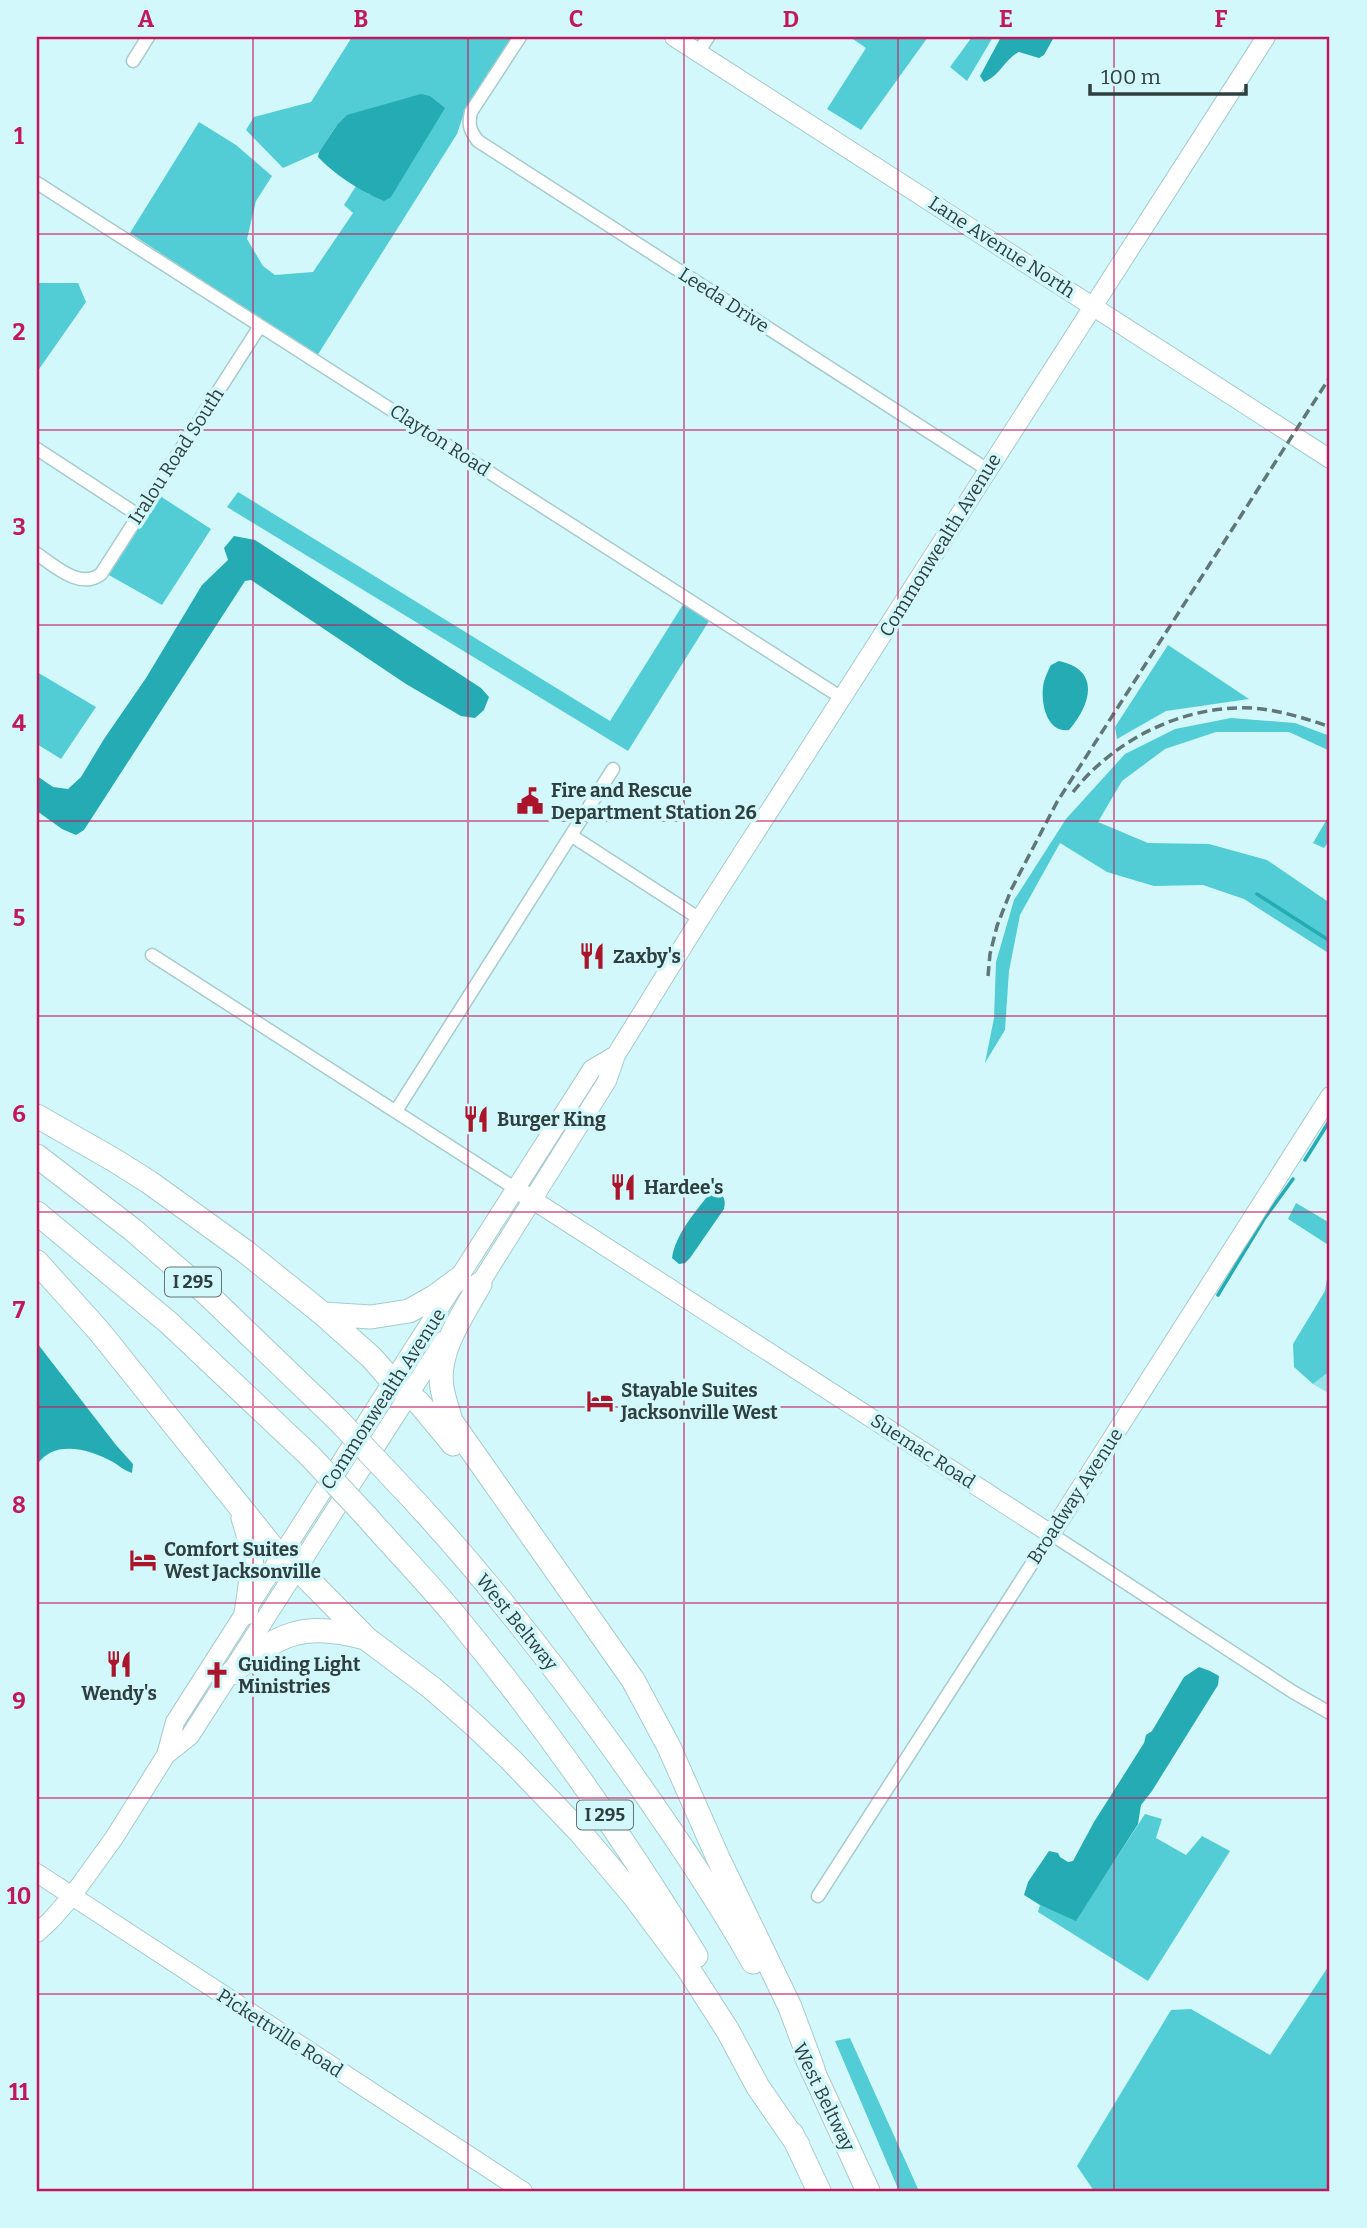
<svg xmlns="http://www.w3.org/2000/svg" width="1367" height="2228" font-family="Bitter,serif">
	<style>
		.green { fill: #94e3e8 }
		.forest { fill: #53cdd5 }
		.water { fill: #24abb3 }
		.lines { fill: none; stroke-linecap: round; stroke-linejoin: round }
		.stream { stroke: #24abb3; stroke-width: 3.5 }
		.street-casing { stroke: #a6cbcd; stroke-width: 15 }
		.secondary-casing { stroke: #a6cbcd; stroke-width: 20 }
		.highway-casing { stroke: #a6cbcd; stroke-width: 25 }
		.street { stroke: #fff; stroke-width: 12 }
		.secondary { stroke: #fff; stroke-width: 18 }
		.highway { stroke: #fff; stroke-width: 23 }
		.rail { stroke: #607677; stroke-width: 3.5; stroke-dasharray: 10 5; stroke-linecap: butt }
		.highway-bridge-casing { stroke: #a6cbcd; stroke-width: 25; stroke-linecap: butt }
		.highway-bridge { stroke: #fff; stroke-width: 23 }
		.grid { fill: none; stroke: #c2185b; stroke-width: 2; stroke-opacity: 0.55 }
		.labels { text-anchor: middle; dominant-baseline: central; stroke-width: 7; stroke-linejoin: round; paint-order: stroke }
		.shield { fill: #d2f8fb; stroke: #607677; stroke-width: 2 }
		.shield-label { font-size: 18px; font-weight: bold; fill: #2f3e3f }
		.street-label { font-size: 19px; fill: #2f3e3f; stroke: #d2f8fb }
		.poi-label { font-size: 19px; font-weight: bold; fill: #2f3e3f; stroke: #d2f8fb; text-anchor: start }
		.neatline { fill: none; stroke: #c2185b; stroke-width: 2.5 }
		.grid-label { font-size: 23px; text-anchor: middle; font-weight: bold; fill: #c2185b }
	</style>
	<rect width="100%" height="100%" fill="#d2f8fb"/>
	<path class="green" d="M 1330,1371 L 1330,1394 L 1313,1384 Z"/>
	<path class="forest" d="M 352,37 L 514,37 L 463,116 L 457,134 L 317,356 L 130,233 L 199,122 L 236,145 L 272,176 L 256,201 L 247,239 L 263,266 L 275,275 L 313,272 L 353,213 L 344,205 L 356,186 L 370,195 L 337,125 L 319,152 L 283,168 L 246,130 L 254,117 L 311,102 Z
		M 850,37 L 928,37 L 861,130 L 827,109 L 866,48 Z
		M 972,37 L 993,37 L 967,81 L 950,67 Z
		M 37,283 L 78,283 L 86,302 L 37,372 Z
		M 238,492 L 610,721 L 684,603 L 709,621 L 628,751 L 227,507 Z
		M 157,494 L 211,529 L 162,605 L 107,574 Z
		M 1168,645 L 1249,699 L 1166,711 L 1117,739 L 1115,727 Z
		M 37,672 L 96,707 L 61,759 L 37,744 Z
		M 1231,718 L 1295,723 L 1330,736 L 1330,751 L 1289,732 L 1216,732 L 1165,749 L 1122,781 L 1098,822 L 1148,843 L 1209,844 L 1267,860 L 1330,903 L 1330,954 L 1244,899 L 1203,885 L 1154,886 L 1107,872 L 1060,843 L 1020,915 L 1009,971 L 1005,1030 L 985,1063 L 994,1018 L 996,962 L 1014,900 L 1066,819 L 1125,754 L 1175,729 Z
		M 1330,814 L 1330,839 L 1324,848 L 1313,843 Z
		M 1296,1203 L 1330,1223 L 1330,1246 L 1288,1219 Z
		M 1330,1260 L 1330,1371 L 1313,1384 L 1294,1367 L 1293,1344 L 1325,1291 Z
		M 1145,1814 L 1162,1819 L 1156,1838 L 1186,1855 L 1202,1836 L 1230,1851 L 1148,1981 L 1038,1912 L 1040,1905 L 1076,1920 Z
		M 1330,1964 L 1330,2191 L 1094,2191 L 1077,2166 L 1171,2010 L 1191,2009 L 1270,2055 Z
		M 850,2038 L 919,2191 L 899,2191 L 835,2041 Z"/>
	<path class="water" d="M 1001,37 L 1054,37 L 1044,55 L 1039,58 L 1019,52 C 1004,60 1000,76 984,82 L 980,76 Z
		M 421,94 L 430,96 L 445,108 L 391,197 L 384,201 C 360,191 335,175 318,157 L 319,152 L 337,125 L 347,115 Z
		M 234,536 L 255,540 L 481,688 L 489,697 L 484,710 L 475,718 L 461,716 L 406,684 L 251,580 L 245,581 L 84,830 L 76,835 L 62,829 L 37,811 L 37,776 L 53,787 L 68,789 L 81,777 L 104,739 L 146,678 L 202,585 L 228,560 L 224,548 Z
		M 1059,661 C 1102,670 1090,706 1069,730 C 1047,733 1041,704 1043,687 C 1044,679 1048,671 1051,665 Z
		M 716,1191 C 724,1196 726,1199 724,1209 L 690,1258 L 685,1263 L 679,1264 L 672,1258 C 676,1233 695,1213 709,1194 Z
		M 37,1343 L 116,1445 L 133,1464 L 132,1473 C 123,1470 120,1466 113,1462 C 90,1449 53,1439 37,1465 Z
		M 1199,1667 L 1210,1671 L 1219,1676 L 1218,1685 L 1152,1791 L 1141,1805 L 1138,1824 L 1076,1921 L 1040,1905 L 1024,1895 L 1028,1882 L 1049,1851 L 1058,1853 L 1060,1857 L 1068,1862 L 1073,1861 L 1094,1822 L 1144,1743 L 1146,1735 L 1152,1731 L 1184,1677 Z"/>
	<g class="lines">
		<path class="stream" d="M 1257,894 L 1330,941
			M 1305,1160 L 1330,1120
			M 1218,1295 L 1264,1219 L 1293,1179"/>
		<defs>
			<path id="street" d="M 520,37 L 471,112 C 468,125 470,131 478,141 L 988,470
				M 698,53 L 708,37
				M 133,61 L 148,37
				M 37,183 L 842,698
				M 37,449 L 138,515
				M 37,554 C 55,566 80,590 101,574 L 260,326
				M 572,836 L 700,919
				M 152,955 L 516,1189
				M 396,1111 L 613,769
				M 818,1896 L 1051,1534 L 1293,1692 L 1330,1713"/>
			<path id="secondary" d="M 674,37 L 1330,459
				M 516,1189 L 1051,1534 L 1330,1096
				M 474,1293 L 607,1081 L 616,1055 L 700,919 L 1266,37
				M 166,1755 L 190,1736 L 444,1340
				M 37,1873 L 523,2191
				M 37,1933 L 52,1919 L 72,1896 L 114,1838 L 166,1755 L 175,1722 L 592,1069 L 616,1055"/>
			<path id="highway" d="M 37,1116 L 114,1160 L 149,1182 L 246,1252 L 323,1314 L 371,1317 L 409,1311 L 434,1297 L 460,1278
				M 37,1156 L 133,1230 L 206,1293 L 339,1421
				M 37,1213 L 169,1323 L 310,1456
				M 37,1262 L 99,1331 L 273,1548 L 283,1554 L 367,1639 L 432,1688 L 472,1723 L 511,1760 L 580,1832 L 634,1896 L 687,1967 L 728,2031 L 758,2087 L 798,2145
				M 480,1284 C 463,1315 436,1351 442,1388 C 444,1399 448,1410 451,1421 L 633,1680 L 669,1747 L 718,1858 L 790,2007 L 813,2069
				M 323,1314 L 372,1358 L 393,1382 L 419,1403 L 453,1444
				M 394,1479 C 475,1564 548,1657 616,1752 C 664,1820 712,1889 753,1962
				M 367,1517 C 395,1549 425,1580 452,1612 C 542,1721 623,1836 696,1956
				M 243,1518 C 256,1555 252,1575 246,1613
				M 232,1673 C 278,1633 304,1621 365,1638
				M 806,2056 L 868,2191
				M 792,2134 L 819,2191"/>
		</defs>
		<use href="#street" class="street-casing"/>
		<use href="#secondary" class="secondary-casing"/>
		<use href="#highway" class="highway-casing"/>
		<use href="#street" class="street"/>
		<use href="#secondary" class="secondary"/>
		<use href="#highway" class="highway"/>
		<path class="rail" d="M 1073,792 C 1115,739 1183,705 1252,708 C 1279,710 1305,718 1330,727
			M 988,976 L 990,954 L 997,926 L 1011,890 L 1057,802 L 1330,377"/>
		<defs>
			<path id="highway-bridge" d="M 339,1421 L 394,1479
				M 310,1456 L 367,1517"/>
		</defs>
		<use href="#highway-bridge" class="highway-bridge-casing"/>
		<use href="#highway-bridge" class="highway-bridge"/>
	</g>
	<path class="grid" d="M 253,37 L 253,2191M 468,37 L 468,2191M 684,37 L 684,2191M 898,37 L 898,2191M 1114,37 L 1114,2191M 37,234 L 1330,234M 37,430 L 1330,430M 37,625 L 1330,625M 37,821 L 1330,821M 37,1016 L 1330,1016M 37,1212 L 1330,1212M 37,1407 L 1330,1407M 37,1603 L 1330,1603M 37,1798 L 1330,1798M 37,1994 L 1330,1994"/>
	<defs>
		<symbol id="civic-bare" viewBox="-9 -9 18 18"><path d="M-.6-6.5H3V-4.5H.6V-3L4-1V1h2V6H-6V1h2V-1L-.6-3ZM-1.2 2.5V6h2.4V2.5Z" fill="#ab152c" stroke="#d2f8fb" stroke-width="2.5" paint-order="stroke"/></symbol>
		<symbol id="restaurant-bare" viewBox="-9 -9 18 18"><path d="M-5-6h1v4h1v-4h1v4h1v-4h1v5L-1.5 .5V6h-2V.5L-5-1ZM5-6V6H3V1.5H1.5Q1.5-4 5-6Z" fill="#ab152c" stroke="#d2f8fb" stroke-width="2.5" paint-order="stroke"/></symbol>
		<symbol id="hotel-bare" viewBox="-9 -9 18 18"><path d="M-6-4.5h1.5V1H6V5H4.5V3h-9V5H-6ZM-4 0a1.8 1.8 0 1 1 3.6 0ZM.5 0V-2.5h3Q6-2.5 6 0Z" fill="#ab152c" stroke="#d2f8fb" stroke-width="2.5" paint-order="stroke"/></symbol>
		<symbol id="church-bare" viewBox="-9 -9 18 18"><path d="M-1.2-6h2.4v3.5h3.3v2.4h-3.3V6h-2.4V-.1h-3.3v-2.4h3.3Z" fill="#ab152c" stroke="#d2f8fb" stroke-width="2.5" paint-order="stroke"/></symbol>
	</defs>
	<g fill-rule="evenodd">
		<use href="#civic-bare" x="511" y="782" width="38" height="38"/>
		<use href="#restaurant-bare" x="573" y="937" width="38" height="38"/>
		<use href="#restaurant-bare" x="457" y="1100" width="38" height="38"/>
		<use href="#restaurant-bare" x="604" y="1168" width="38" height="38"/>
		<use href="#hotel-bare" x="581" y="1382" width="38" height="38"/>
		<use href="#hotel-bare" x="124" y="1541" width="38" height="38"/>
		<use href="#restaurant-bare" x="100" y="1645" width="38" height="38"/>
		<use href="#church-bare" x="198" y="1656" width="38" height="38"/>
	</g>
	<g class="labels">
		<g class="shield">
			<rect x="165" y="1267.5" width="56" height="29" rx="5"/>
			<rect x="577" y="1800.5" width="56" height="29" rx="5"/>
		</g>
		<g class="shield-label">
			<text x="193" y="1282">I 295</text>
			<text x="605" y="1815">I 295</text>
		</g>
		<g class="street-label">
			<text transform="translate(1002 247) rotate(33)">Lane Avenue North</text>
			<text transform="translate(724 300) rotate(33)">Leeda Drive</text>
			<text transform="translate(440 440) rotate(33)">Clayton Road</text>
			<text transform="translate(176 456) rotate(-57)">Iralou Road South</text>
			<text transform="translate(940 545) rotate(-58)">Commonwealth Avenue</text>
			<text transform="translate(383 1399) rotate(-57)">Commonwealth Avenue</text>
			<text transform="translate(923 1451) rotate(33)">Suemac Road</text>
			<text transform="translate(1075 1496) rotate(-57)">Broadway Avenue</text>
			<text transform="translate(517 1622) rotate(51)">West Beltway</text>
			<text transform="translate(280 2033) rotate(33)">Pickettville Road</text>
			<text transform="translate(824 2097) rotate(64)">West Beltway</text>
		</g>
		<g class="poi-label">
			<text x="551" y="790">Fire and Rescue<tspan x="551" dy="22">Department Station 26</tspan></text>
			<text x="613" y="956">Zaxby's</text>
			<text x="497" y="1119">Burger King</text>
			<text x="644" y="1187">Hardee's</text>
			<text x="621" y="1390">Stayable Suites<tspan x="621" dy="22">Jacksonville West</tspan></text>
			<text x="164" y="1549">Comfort Suites<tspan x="164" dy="22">West Jacksonville</tspan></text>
			<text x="238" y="1664">Guiding Light<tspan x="238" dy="22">Ministries</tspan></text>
			<text x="119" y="1693" text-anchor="middle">Wendy's</text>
		</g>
	</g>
	<rect width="1367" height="2228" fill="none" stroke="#d2f8fb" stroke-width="77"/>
	<path d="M1090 84v10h156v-10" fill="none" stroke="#2f3e3f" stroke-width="3.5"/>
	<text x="1101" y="84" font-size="21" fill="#2f3e3f" stroke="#d2f8fb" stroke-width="5" paint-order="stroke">100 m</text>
	<rect x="38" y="38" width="1290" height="2152" class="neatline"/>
	<g class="grid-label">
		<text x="146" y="27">A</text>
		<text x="361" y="27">B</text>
		<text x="576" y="27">C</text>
		<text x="791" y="27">D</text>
		<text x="1006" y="27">E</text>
		<text x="1221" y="27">F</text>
		<text x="19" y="144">1</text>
		<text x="19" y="340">2</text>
		<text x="19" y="535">3</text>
		<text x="19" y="731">4</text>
		<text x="19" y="926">5</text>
		<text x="19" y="1122">6</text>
		<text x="19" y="1318">7</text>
		<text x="19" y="1513">8</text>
		<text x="19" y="1709">9</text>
		<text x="19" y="1904">10</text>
		<text x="19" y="2100">11</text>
	</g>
</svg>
